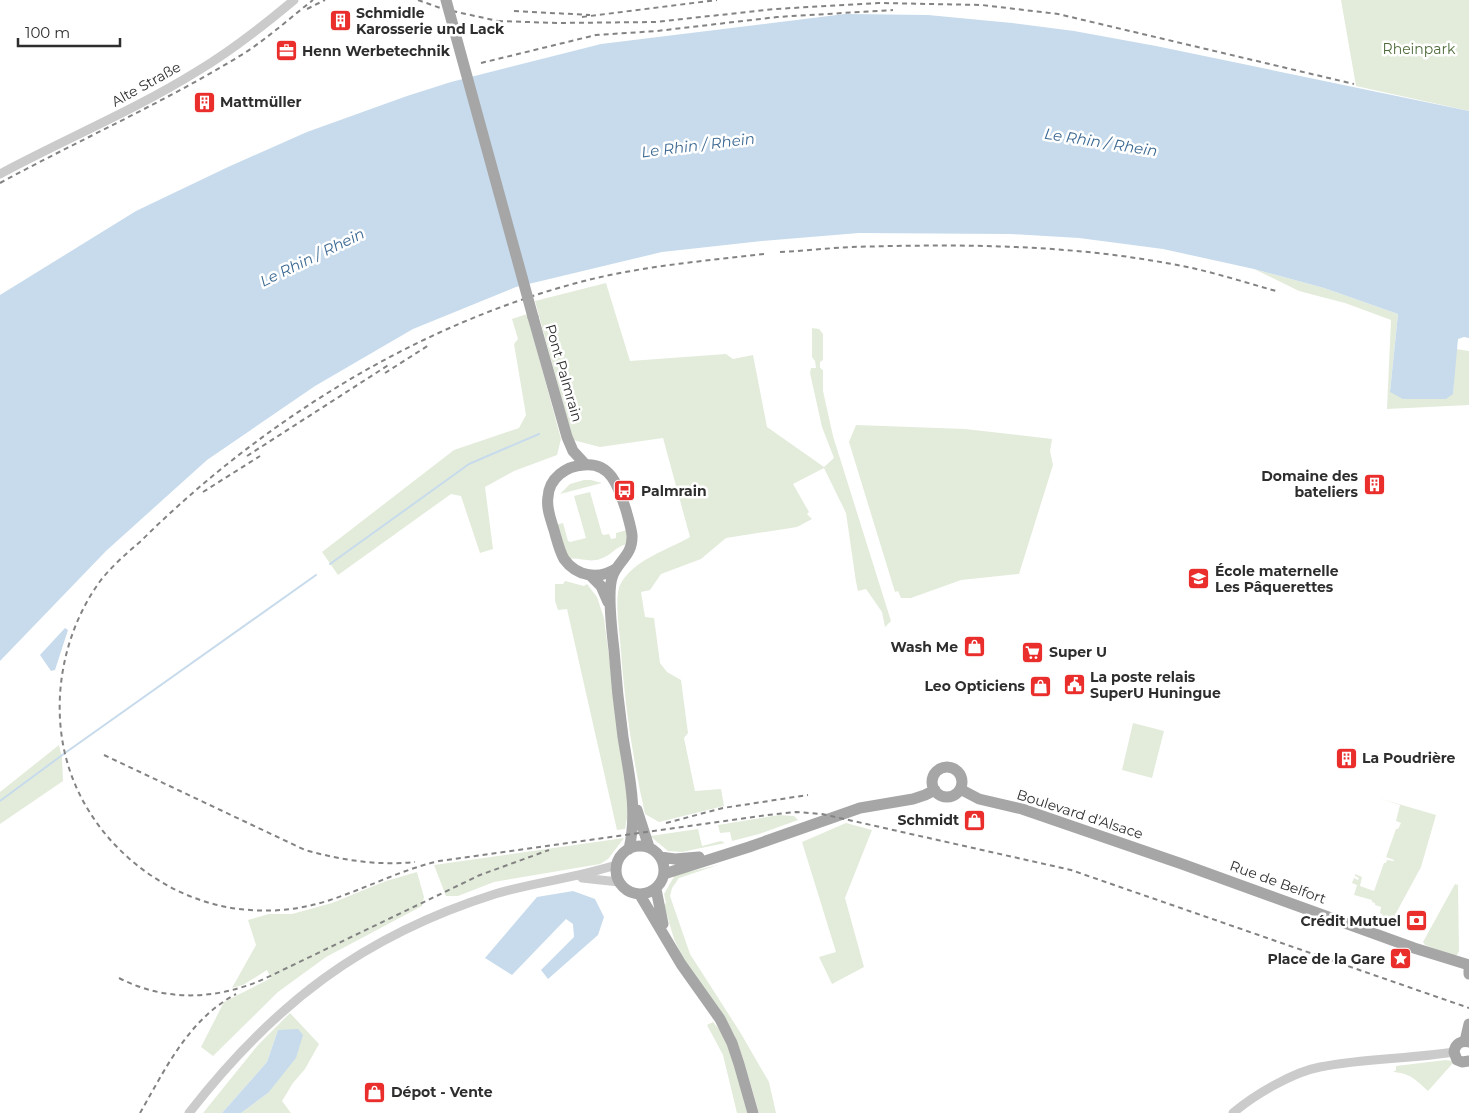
<svg xmlns="http://www.w3.org/2000/svg" width="1469" height="1113" font-family="Montserrat,sans-serif">
	<style>
		.green { fill: #e3ecdb }
		.water { fill: #c7dbec }
		.lines { fill: none; stroke-linecap: round; stroke-linejoin: round }
		.stream { stroke: #c7dbec; stroke-width: 2 }
		.minor { stroke: #cbcbcb; stroke-width: 9 }
		.major { stroke: #a6a6a6; stroke-width: 11 }
		.rail { stroke: #838383; stroke-width: 2; stroke-dasharray: 5 4; stroke-linecap: butt }
		.major-bridge { stroke: #a6a6a6; stroke-width: 11 }
		.labels { text-anchor: middle; dominant-baseline: central; stroke-width: 5; stroke-linejoin: round; paint-order: stroke }
		.poi-label { font-size: 14px; font-weight: bold; fill: #2e2e2e; stroke: #fff; text-anchor: start }
		.park-label { font-size: 14px; fill: #4d6b3a; stroke: #fff }
		.street-label { font-size: 14px; fill: #2e2e2e; stroke: #fff }
		.water-label { font-size: 15px; font-style: italic; fill: #3a6892; stroke: #fff }
	</style>
	<rect width="100%" height="100%" fill="#fff"/>
	<path class="green" d="M 1341,0 L 1469,0 L 1469,111 L 1356,86 Z
		M 1254,269 L 1324,288 L 1398,314 L 1390,392 L 1453,394 L 1456,349 L 1469,351 L 1469,405 L 1387,409 L 1391,320 L 1345,303 L 1299,291 Z
		M 606,283 L 630,361 L 726,354 L 733,359 L 753,355 L 767,427 L 824,467 L 834,458 L 822,427 L 810,373 L 811,368 L 816,368 L 815,361 L 812,357 L 812,328 L 819,329 L 823,334 L 823,360 L 820,362 L 820,368 L 823,370 L 823,391 L 833,436 L 891,621 L 885,627 L 882,612 L 866,589 L 858,591 L 856,582 L 846,513 L 824,468 L 793,484 L 809,512 L 807,514 L 812,519 L 797,527 L 726,538 L 701,559 L 661,574 L 650,590 L 641,592 L 645,617 L 654,618 L 660,663 L 667,672 L 681,680 L 688,733 L 684,738 L 695,791 L 721,789 L 724,806 L 659,822 L 645,814 C 632,756 624,699 620,640 C 619,626 614,595 621,583 C 635,559 668,550 690,537 L 663,438 L 600,447 L 573,440 L 535,301 Z
		M 527,314 L 561,439 L 557,455 L 514,471 L 485,487 L 493,549 L 480,553 L 461,496 L 451,494 L 338,575 L 322,552 L 454,450 L 519,428 L 526,415 L 514,344 L 518,339 L 512,319 Z
		M 856,425 L 965,429 L 1052,439 L 1050,451 L 1053,465 L 1019,574 L 961,580 L 911,598 L 901,598 L 898,591 L 895,592 L 849,442 Z
		M 584,480 L 591,480 L 602,483 L 560,494 L 570,484 Z
		M 590,492 L 602,534 L 604,535 L 609,534 L 611,539 L 616,538 L 616,533 L 627,530 L 628,544 C 615,546 613,555 600,559 C 589,563 579,557 568,559 L 555,525 L 563,523 L 568,541 L 570,542 L 586,538 L 574,496 Z
		M 565,581 L 584,586 L 587,584 L 597,597 L 604,618 L 627,795 L 628,812 L 625,829 L 617,830 L 567,609 L 558,610 L 555,601 L 555,584 L 563,584 Z
		M 1133,723 L 1164,731 L 1152,778 L 1122,770 Z
		M 59,745 L 62,758 L 63,781 L 0,824 L 0,801 L 17,790 L 0,801 L 0,792 Z
		M 1378,798 L 1436,815 L 1421,867 L 1389,926 L 1382,923 L 1383,915 L 1380,913 L 1381,907 L 1375,905 L 1375,903 L 1372,902 L 1372,900 L 1354,895 L 1357,885 L 1352,883 L 1354,878 L 1358,880 L 1359,878 L 1355,876 L 1355,874 L 1362,877 L 1360,886 L 1374,891 L 1384,863 L 1386,863 L 1387,860 L 1394,861 L 1394,860 L 1386,857 L 1396,829 L 1398,829 L 1401,823 L 1396,821 L 1400,805 Z
		M 779,815 L 794,816 L 798,820 L 759,834 L 732,841 L 730,832 L 720,833 L 718,825 Z
		M 846,823 L 872,830 L 845,898 L 864,967 L 832,984 L 819,957 L 836,952 L 802,842 Z
		M 698,829 L 702,846 L 721,841 L 725,843 L 682,852 L 668,851 L 650,836 Z
		M 624,838 L 608,859 L 600,864 L 494,882 L 458,896 L 446,896 L 434,865 Z
		M 718,865 L 679,878 L 672,888 L 670,896 L 690,954 L 740,1032 L 769,1082 L 776,1113 L 759,1113 L 743,1058 L 734,1034 L 683,958 L 674,939 L 664,905 L 666,903 L 664,894 L 675,875 Z
		M 417,872 L 424,897 L 422,906 L 326,957 L 278,992 L 213,1056 L 201,1047 L 224,1002 L 271,978 L 267,970 L 243,985 L 232,988 L 256,945 L 248,920 L 269,914 L 292,914 L 332,903 L 386,881 Z
		M 1455,884 L 1458,885 L 1459,951 L 1457,955 L 1454,956 L 1425,945 L 1423,942 Z
		M 290,1013 L 319,1044 L 305,1069 L 293,1083 L 282,1101 L 291,1113 L 241,1113 L 268,1093 L 278,1030 L 267,1062 L 222,1113 L 203,1113 L 258,1045 Z
		M 713,1022 C 735,1045 739,1083 748,1113 L 737,1113 L 723,1055 L 707,1025 Z
		M 1446,1060 L 1452,1061 L 1453,1063 L 1428,1091 C 1416,1080 1410,1073 1393,1072 L 1396,1070 L 1396,1066 Z"/>
	<path class="water" d="M 845,14 L 928,15 L 1012,23 L 1074,31 L 1156,46 L 1469,111 L 1469,338 L 1464,337 L 1458,339 L 1453,394 L 1446,399 L 1403,399 L 1390,392 L 1398,314 L 1324,288 L 1254,269 L 1163,249 L 1079,238 L 1010,234 L 859,233 L 762,241 L 662,252 L 516,287 L 413,329 L 315,386 L 207,460 L 106,551 L 0,661 L 0,295 L 136,211 L 228,167 L 307,132 L 407,96 L 451,82 L 601,44 Z
		M 65,628 L 68,630 L 55,670 L 51,671 L 40,655 Z
		M 573,891 L 595,899 L 604,917 L 598,935 L 548,979 L 541,970 L 574,937 L 573,924 L 566,919 L 512,975 L 485,958 L 537,897 Z
		M 298,1029 L 303,1035 L 296,1058 L 268,1093 L 241,1113 L 222,1113 L 267,1062 L 278,1030 Z"/>
	<g class="lines">
		<path class="stream" d="M 330,564 L 469,464 L 539,434
			M 0,801 L 65,753 L 316,575"/>
		<path class="minor" d="M 0,174 C 65,139 133,111 196,72 C 231,51 263,26 294,0
			M 582,878 L 619,882
			M 189,1113 C 274,1004 362,936 495,894 C 535,882 576,878 616,865
			M 1233,1113 C 1254,1095 1293,1072 1320,1067 C 1364,1058 1410,1059 1454,1052"/>
		<path class="major" d="M 533,317 L 567,437 L 573,451 L 585,464
			M 617,568 C 599,580 577,577 564,559 C 559,550 557,540 554,530 C 551,520 546,508 548,497 C 549,478 566,466 584,465 C 612,462 619,489 626,510 C 628,518 631,527 632,535 C 633,555 619,560 613,575 C 610,582 610,590 610,597 C 610,615 612,633 614,650 C 616,679 619,708 623,737 C 629,775 638,810 629,849
			M 590,575 L 601,586 L 608,602
			M932 782a15 15 0 1 1 30 0a15 15 0 1 1-30 0Z
			M 960,789 L 979,799 L 1022,809 L 1182,864 L 1414,948 L 1469,965 L 1469,974
			M 637,810 L 649,847
			M616 870a24 24 0 1 1 48 0a24 24 0 1 1-48 0Z
			M 660,857 L 675,859 L 699,857
			M 664,874 L 749,847 L 860,808 L 913,799 L 925,795 L 935,790
			M 656,889 L 663,924
			M 640,895 L 681,964 L 720,1019 L 732,1043 L 739,1064 L 753,1113
			M 1465,1041 L 1469,1024
			M 1469,1042 C 1461,1040 1455,1044 1454,1052 L 1457,1060 L 1462,1062 L 1469,1061"/>
		<path class="rail" d="M 418,0 L 443,9 L 498,21 L 505,21
			M 307,9 L 325,0
			M 514,11 L 590,15
			M 582,17 L 717,0
			M 498,21 L 556,23 L 655,22 L 775,9 L 879,3 L 982,5 L 1058,14 L 1354,84
			M 481,63 L 596,35 L 657,31 L 777,17 L 893,10
			M 0,183 C 81,139 165,102 243,54 C 268,38 290,18 313,0
			M 780,252 C 804,251 828,248 852,247 C 956,244 1063,244 1166,263 C 1204,269 1240,281 1276,291
			M 764,254 C 704,261 643,266 584,281 C 444,317 313,391 203,484 C 182,502 161,521 141,541 C 127,553 113,565 101,580 C 61,634 48,710 71,774 C 98,849 171,905 250,910 C 276,912 302,909 327,901 C 365,889 400,870 439,861 L 767,815 L 796,812 L 822,814 L 1071,870 L 1469,1008
			M 385,373 L 429,345
			M 247,456 L 390,364
			M 203,492 L 260,456
			M 104,755 L 305,850 C 341,860 378,866 415,862
			M 666,823 L 723,808 L 808,795
			M 119,978 C 166,1002 216,1000 264,979 L 480,875 L 549,850
			M 140,1113 C 166,1068 188,1020 236,994"/>
		<path class="major-bridge" d="M 446,0 L 533,317"/>
	</g>
	<defs>
		<symbol id="building-square" viewBox="-11 -11 22 22"><rect x="-9" y="-9" width="18" height="18" rx="4" fill="#e92e2c" stroke="#fff"/><path d="M-4-6H4V6H1V3H-1V6H-4ZM-2.5-4.3h1.7v1.8h-1.7ZM.8-4.3h1.7v1.8H.8ZM-2.5-1h1.7V.8h-1.7ZM.8-1h1.7V.8H.8Z" fill="#fff"/></symbol>
		<symbol id="office-square" viewBox="-11 -11 22 22"><rect x="-9" y="-9" width="18" height="18" rx="4" fill="#e92e2c" stroke="#fff"/><path d="M-6-3h4V-5.5h4V-3h4V5H-6ZM-1-4.5V-3h2v-1.5ZM-6 0V1H6V0Z" fill="#fff"/></symbol>
		<symbol id="bus-square" viewBox="-11 -11 22 22"><rect x="-9" y="-9" width="18" height="18" rx="4" fill="#e92e2c" stroke="#fff"/><path d="M-5-6H5V4H4V6H2V4H-2V6H-4V4H-5ZM-3.5-4V0h7V-4ZM-3.5 1.2v1.5H-2V1.2ZM2 1.2v1.5H3.5V1.2Z" fill="#fff"/></symbol>
		<symbol id="school-square" viewBox="-11 -11 22 22"><rect x="-9" y="-9" width="18" height="18" rx="4" fill="#e92e2c" stroke="#fff"/><path d="M0-5L7-2L0 1L-7-2ZM-4 1L0 2.5L4 1V4Q0 6-4 4Z" fill="#fff"/></symbol>
		<symbol id="shop-square" viewBox="-11 -11 22 22"><rect x="-9" y="-9" width="18" height="18" rx="4" fill="#e92e2c" stroke="#fff"/><path d="M-5-2.5h2.3a2.7 3.5 0 0 1 5.4 0H5L5.5 6h-11ZM-1.5-2.5h3a1.5 2.3 0 0 0-3 0Z" fill="#fff"/></symbol>
		<symbol id="supermarket-square" viewBox="-11 -11 22 22"><rect x="-9" y="-9" width="18" height="18" rx="4" fill="#e92e2c" stroke="#fff"/><path d="M-6-5.5h2.5l.6 2H6L4.5 2H-2.5L-4.4-4H-6ZM-1.5 3.2a1.3 1.3 0 1 0 .1 0ZM3 3.2a1.3 1.3 0 1 0 .1 0Z" fill="#fff"/></symbol>
		<symbol id="civic-square" viewBox="-11 -11 22 22"><rect x="-9" y="-9" width="18" height="18" rx="4" fill="#e92e2c" stroke="#fff"/><path d="M-.6-6.5H3V-4.5H.6V-3L4-1V1h2V6H-6V1h2V-1L-.6-3ZM-1.2 2.5V6h2.4V2.5Z" fill="#fff"/></symbol>
		<symbol id="bank-square" viewBox="-11 -11 22 22"><rect x="-9" y="-9" width="18" height="18" rx="4" fill="#e92e2c" stroke="#fff"/><path d="M-6-4H6V4H-6ZM0-2.3a2.3 2.3 0 1 0 0 4.6a2.3 2.3 0 1 0 0-4.6Z" fill="#fff"/></symbol>
		<symbol id="sight-square" viewBox="-11 -11 22 22"><rect x="-9" y="-9" width="18" height="18" rx="4" fill="#e92e2c" stroke="#fff"/><path d="M0-6L1.8-2.2L6-1.7L2.9 1.2L3.7 5.4L0 3.3L-3.7 5.4L-2.9 1.2L-6-1.7L-1.8-2.2Z" fill="#fff"/></symbol>
	</defs>
	<g fill-rule="evenodd">
		<use href="#building-square" x="328" y="8" width="25" height="25"/>
		<use href="#office-square" x="274" y="38" width="25" height="25"/>
		<use href="#building-square" x="192" y="90" width="25" height="25"/>
		<use href="#building-square" x="1362" y="472" width="25" height="25"/>
		<use href="#bus-square" x="612" y="478" width="25" height="25"/>
		<use href="#school-square" x="1186" y="566" width="25" height="25"/>
		<use href="#shop-square" x="962" y="634" width="25" height="25"/>
		<use href="#supermarket-square" x="1020" y="640" width="25" height="25"/>
		<use href="#civic-square" x="1062" y="672" width="25" height="25"/>
		<use href="#shop-square" x="1028" y="674" width="25" height="25"/>
		<use href="#building-square" x="1334" y="746" width="25" height="25"/>
		<use href="#shop-square" x="962" y="808" width="25" height="25"/>
		<use href="#bank-square" x="1404" y="908" width="25" height="25"/>
		<use href="#sight-square" x="1388" y="946" width="25" height="25"/>
		<use href="#shop-square" x="362" y="1080" width="25" height="25"/>
	</g>
	<g class="labels">
		<g class="poi-label">
			<text x="356" y="13">Schmidle<tspan x="356" dy="16">Karosserie und Lack</tspan></text>
			<text x="302" y="51">Henn Werbetechnik</text>
			<text x="220" y="102">Mattmüller</text>
			<text x="1358" y="476" text-anchor="end">Domaine des<tspan x="1358" dy="16">bateliers</tspan></text>
			<text x="641" y="491">Palmrain</text>
			<text x="1215" y="571">École maternelle<tspan x="1215" dy="16">Les Pâquerettes</tspan></text>
			<text x="958" y="647" text-anchor="end">Wash Me</text>
			<text x="1049" y="652">Super U</text>
			<text x="1090" y="677">La poste relais<tspan x="1090" dy="16">SuperU Huningue</tspan></text>
			<text x="1025" y="686" text-anchor="end">Leo Opticiens</text>
			<text x="1362" y="758">La Poudrière</text>
			<text x="959" y="820" text-anchor="end">Schmidt</text>
			<text x="1401" y="921" text-anchor="end">Crédit Mutuel</text>
			<text x="1385" y="959" text-anchor="end">Place de la Gare</text>
			<text x="391" y="1092">Dépot - Vente</text>
		</g>
		<g class="park-label">
			<text x="1419" y="49">Rheinpark</text>
		</g>
		<g class="street-label">
			<text transform="translate(146 84) rotate(-29)">Alte Straße</text>
			<text transform="translate(564 373) rotate(74)">Pont Palmrain</text>
			<text transform="translate(1080 814) rotate(18)">Boulevard d'Alsace</text>
			<text transform="translate(1278 882) rotate(20)">Rue de Belfort</text>
		</g>
		<g class="water-label">
			<text transform="translate(1101 142) rotate(9)">Le Rhin / Rhein</text>
			<text transform="translate(698 145) rotate(-7)">Le Rhin / Rhein</text>
			<text transform="translate(312 257) rotate(-26)">Le Rhin / Rhein</text>
		</g>
	</g>
	<path d="M18 38v8h102v-8" fill="none" stroke="#2e2e2e" stroke-width="2.5"/>
	<text x="25" y="38" font-size="15" fill="#2e2e2e" stroke="#ffffff" stroke-width="4" paint-order="stroke">100 m</text>
</svg>
